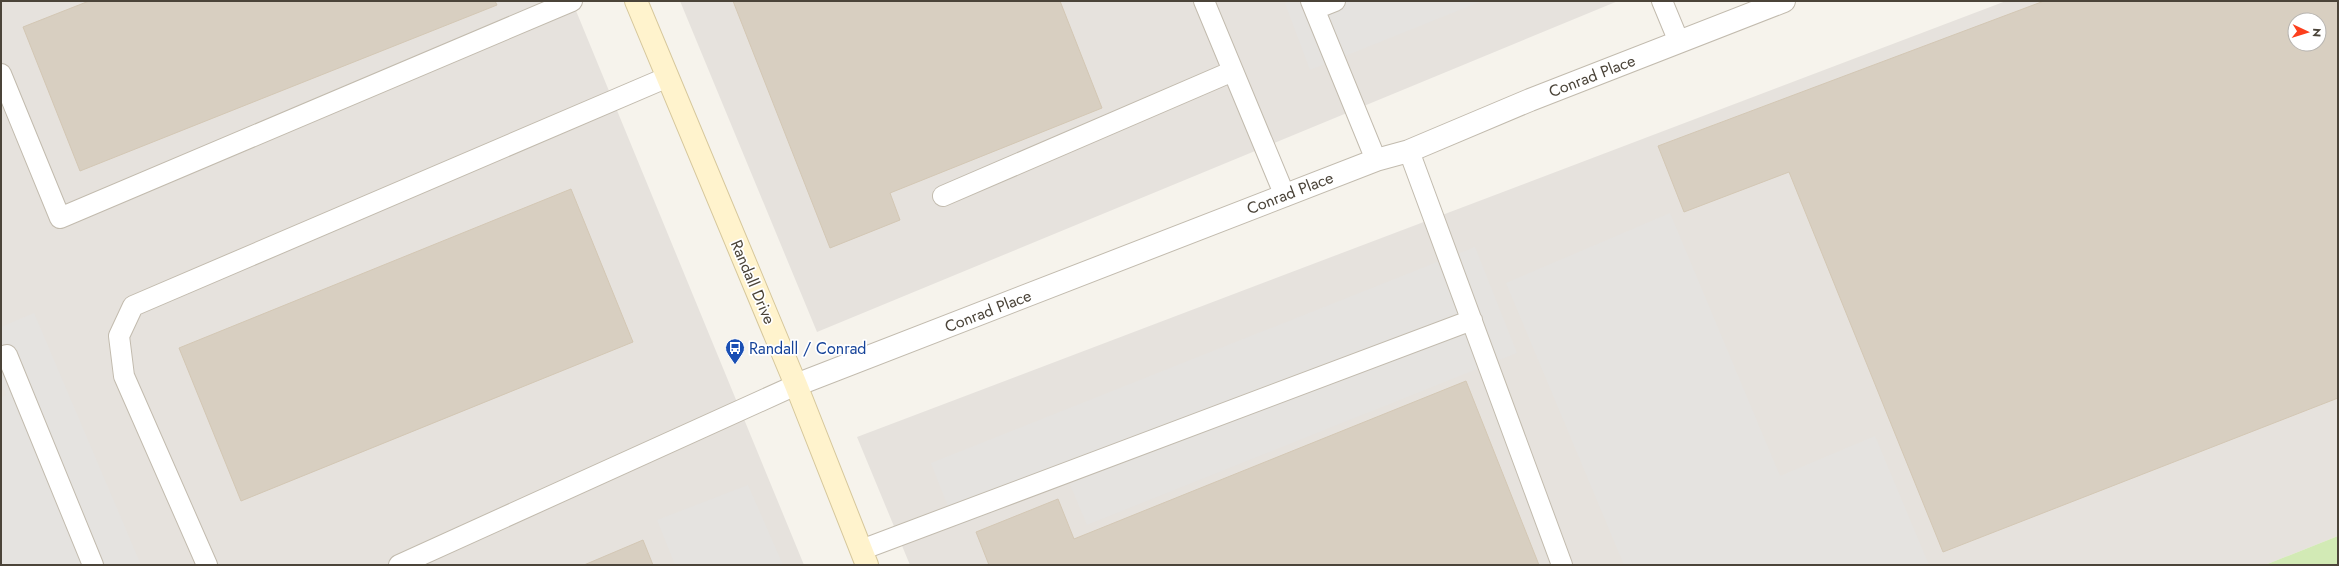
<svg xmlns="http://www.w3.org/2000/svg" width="2339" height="566" font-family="Jost,sans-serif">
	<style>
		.industrial { fill: #e6e2dd; fill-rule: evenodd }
		.green { fill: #d2eab5 }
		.parking { fill: #e5e3e0 }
		.building { fill: #d8cfc1; stroke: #d3c7b4; fill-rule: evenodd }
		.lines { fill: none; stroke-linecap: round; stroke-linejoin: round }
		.lane-casing { stroke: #c2bbae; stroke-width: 22 }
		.street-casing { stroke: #c2bbae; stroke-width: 24 }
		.secondary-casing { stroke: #d6c79b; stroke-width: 24 }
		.lane { stroke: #fff; stroke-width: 20 }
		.street { stroke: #fff; stroke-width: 22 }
		.secondary { stroke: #fff3cd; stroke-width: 22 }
		.labels { text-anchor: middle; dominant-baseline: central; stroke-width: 3.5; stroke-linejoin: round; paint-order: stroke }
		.street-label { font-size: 16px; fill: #4b4439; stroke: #fff }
		.transit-label { font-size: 16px; fill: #164399; stroke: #fff; text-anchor: start }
	</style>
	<rect width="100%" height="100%" fill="#f6f3ec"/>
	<path class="industrial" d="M 1,1 L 572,1 L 804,565 L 1,565 Z
		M 680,1 L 1618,1 L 817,332 Z
		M 2006,1 L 2338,1 L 2338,536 L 2265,565 L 910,565 L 857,437 ZM 2295,20 L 2319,20 L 2319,44 L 2295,44 Z"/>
	<path class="green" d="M 2338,536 L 2338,565 L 2265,565 Z"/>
	<path class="parking" d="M 1291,1 L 1482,1 L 1310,70 L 1285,3 Z
		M 1670,213 L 1780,476 L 1875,436 L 1929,565 L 1624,565 L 1506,283 Z
		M 1475,247 L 1517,353 L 1087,525 L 1069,482 L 956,527 L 931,463 Z
		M 34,313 L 141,565 L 1,565 L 1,397 L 6,395 L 1,382 L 1,327 Z
		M 748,485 L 783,565 L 675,565 L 657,520 Z"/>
	<path class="building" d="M 89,1 L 495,1 L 497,5 L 80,171 L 23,27 Z
		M 733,1 L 1060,1 L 1102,108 L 890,193 L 900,220 L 830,248 Z
		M 2044,1 L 2338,1 L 2338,398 L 1943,552 L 1789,172 L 1684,212 L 1658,146 ZM 2295,20 L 2319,20 L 2319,44 L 2295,44 Z
		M 571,189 L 633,342 L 241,501 L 179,348 Z
		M 1466,381 L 1539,565 L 989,565 L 976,532 L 1058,499 L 1074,539 Z
		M 643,540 L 653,565 L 584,565 Z"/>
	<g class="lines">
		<defs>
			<path id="lane" d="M 1204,1 L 1285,196
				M 1311,1 L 1376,160
				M 1662,1 L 1679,42
				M 1315,9 L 1335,1
				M 1,74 L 60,218 L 572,1
				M 1409,151 L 1562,565
				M 943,196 L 1233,71
				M 1,357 L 7,355 L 93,565
				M 861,550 L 1472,320
				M 207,565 L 124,376 L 119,336 L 133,306 L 668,77
				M 399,565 L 796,385"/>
			<path id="street" d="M 796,385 L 1376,160 L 1409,151 L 1530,100 L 1784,1"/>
			<path id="secondary" d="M 636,1 L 796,385 L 867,565"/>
		</defs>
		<use href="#lane" class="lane-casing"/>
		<use href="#street" class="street-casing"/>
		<use href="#secondary" class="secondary-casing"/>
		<use href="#lane" class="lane"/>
		<use href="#street" class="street"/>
		<use href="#secondary" class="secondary"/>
	</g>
	<defs>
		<symbol id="bus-pin" viewBox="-11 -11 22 30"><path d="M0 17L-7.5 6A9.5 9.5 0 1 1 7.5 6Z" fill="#1a4fb4" stroke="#fff"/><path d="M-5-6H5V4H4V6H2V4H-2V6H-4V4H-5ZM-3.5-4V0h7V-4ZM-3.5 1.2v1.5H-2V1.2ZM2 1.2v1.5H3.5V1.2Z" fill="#fff"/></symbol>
	</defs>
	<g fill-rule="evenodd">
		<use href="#bus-pin" x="724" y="337" width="22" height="30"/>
	</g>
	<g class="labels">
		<g class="street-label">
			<text transform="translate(1592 76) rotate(-21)">Conrad Place</text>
			<text transform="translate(1290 193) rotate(-21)">Conrad Place</text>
			<text transform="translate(753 282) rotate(67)">Randall Drive</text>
			<text transform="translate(988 311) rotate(-21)">Conrad Place</text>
		</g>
		<g class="transit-label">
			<text x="749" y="348">Randall / Conrad</text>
		</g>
	</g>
	<rect width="2339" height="566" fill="none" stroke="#4b4439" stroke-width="4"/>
	<g transform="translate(2307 32) rotate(94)"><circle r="19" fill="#ffffff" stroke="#b7b4b0"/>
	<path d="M0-3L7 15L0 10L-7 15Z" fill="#fc3f1d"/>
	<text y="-6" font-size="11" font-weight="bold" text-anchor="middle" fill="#4b4439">N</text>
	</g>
</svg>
